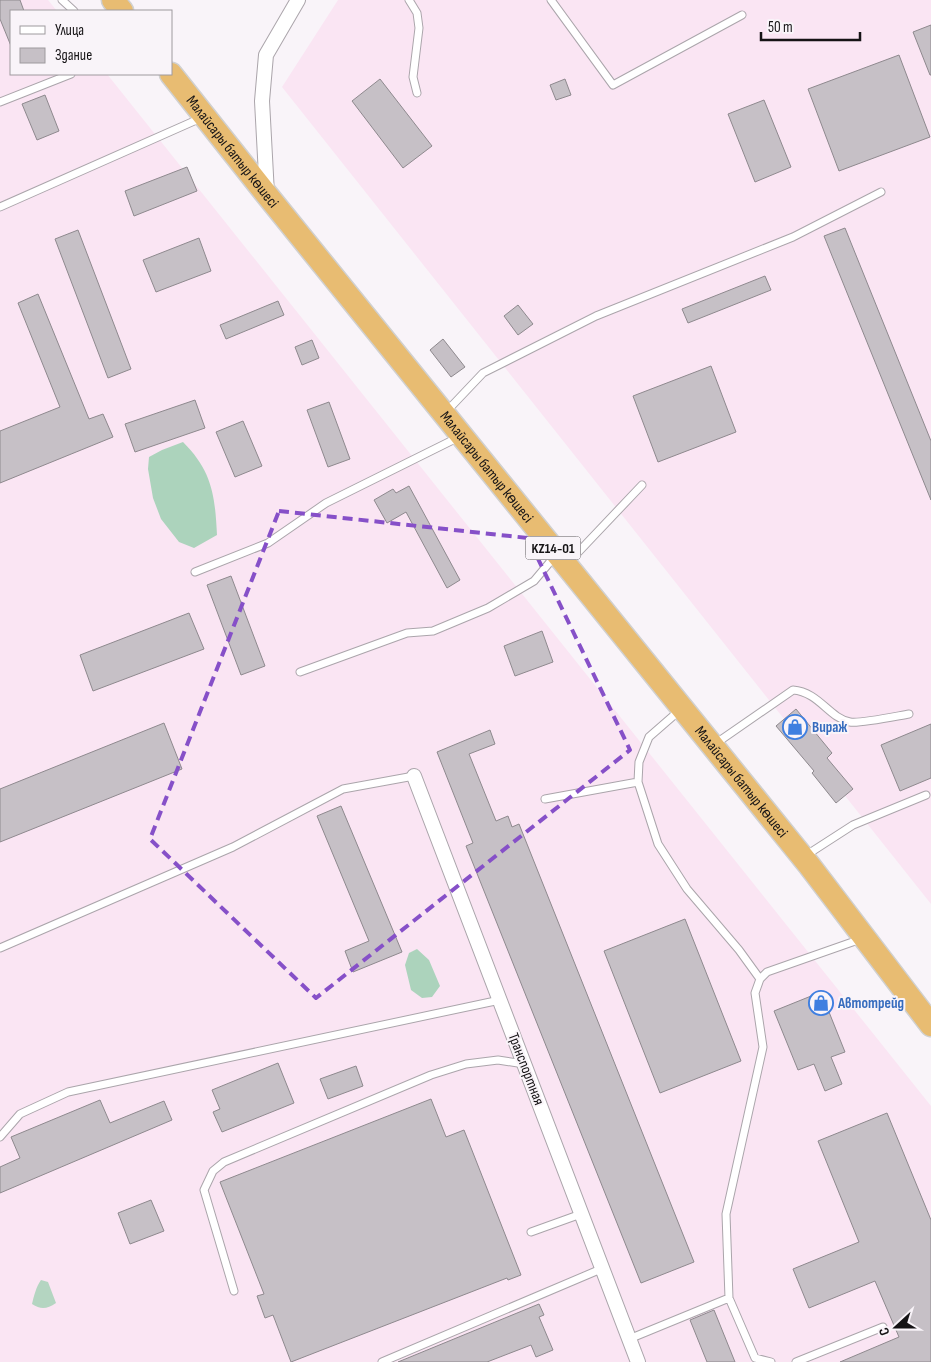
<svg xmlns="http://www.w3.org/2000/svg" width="931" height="1362" font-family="'Sofia Sans Condensed',sans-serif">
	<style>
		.industrial { fill: #fae5f3 }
		.green { fill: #b4d5c1 }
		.forest { fill: #acd3bc }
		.building { fill: #c6c0c6; stroke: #8e898e }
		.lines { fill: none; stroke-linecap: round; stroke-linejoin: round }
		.service-casing { stroke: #aba5ab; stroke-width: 9 }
		.minor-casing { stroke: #aba5ab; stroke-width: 16 }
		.trunk-casing { stroke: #d0d0d0; stroke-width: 25 }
		.service { stroke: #fff; stroke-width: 7 }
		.minor { stroke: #fff; stroke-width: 14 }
		.trunk { stroke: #e8bc72; stroke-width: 22 }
		.marked { fill: none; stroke: #8650c8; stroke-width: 4; stroke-dasharray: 10 6; stroke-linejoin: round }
		.labels { text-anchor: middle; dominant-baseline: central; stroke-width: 4; stroke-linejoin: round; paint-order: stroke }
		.shield { fill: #f9f4f9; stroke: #595659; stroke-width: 1 }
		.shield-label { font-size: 14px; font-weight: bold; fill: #151315 }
		.street-label { font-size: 15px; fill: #151315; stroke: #f9f4f9 }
		.shop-label { font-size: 15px; font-weight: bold; fill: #366cbe; stroke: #f9f4f9; text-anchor: start }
	</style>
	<rect width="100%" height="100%" fill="#f9f4f9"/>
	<path class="industrial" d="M 0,0 L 48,0 L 57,11 L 11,11 L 11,74 L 107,74 L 931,1106 L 931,1362 L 0,1362 Z
		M 338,0 L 931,0 L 931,904 L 282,87 Z"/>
	<path class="green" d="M 41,1280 L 48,1282 L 56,1303 C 47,1309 41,1310 32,1304 C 34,1296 36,1287 41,1280 Z"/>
	<path class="forest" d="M 183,442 C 212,471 215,495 217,535 L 194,548 L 179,542 L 161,519 L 153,498 L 148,469 L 149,457 L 162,450 Z
		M 417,949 L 429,960 L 440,986 L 432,997 L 422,998 L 411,990 L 405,965 L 409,953 Z"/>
	<path class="building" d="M 0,0 L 20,0 L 24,11 L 11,11 L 11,46 L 0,19 Z
		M 931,25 L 931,75 L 930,75 L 913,32 Z
		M 899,55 L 930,137 L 839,171 L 808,89 Z
		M 380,79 L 432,146 L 403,168 L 352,101 Z
		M 565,79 L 571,95 L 556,100 L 550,85 Z
		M 45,95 L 59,131 L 37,140 L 22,104 Z
		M 764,100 L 791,167 L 755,182 L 728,114 Z
		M 187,167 L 197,191 L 134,216 L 125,191 Z
		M 845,228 L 931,441 L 931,500 L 824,236 Z
		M 78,230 L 131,369 L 108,378 L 55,239 Z
		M 199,238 L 211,271 L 156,292 L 143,260 Z
		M 765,276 L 771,290 L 688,323 L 682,309 Z
		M 38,294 L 89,419 L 103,414 L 113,437 L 0,483 L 0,431 L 60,407 L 18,303 Z
		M 278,301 L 284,315 L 226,339 L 220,325 Z
		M 518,305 L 533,324 L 518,335 L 504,316 Z
		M 443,339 L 465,367 L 451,377 L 430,350 Z
		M 312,340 L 319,358 L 302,365 L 295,347 Z
		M 711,366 L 736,432 L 658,462 L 633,396 Z
		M 195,400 L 205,428 L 135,452 L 125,424 Z
		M 329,402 L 350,459 L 328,467 L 307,410 Z
		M 243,421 L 262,466 L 235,477 L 216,432 Z
		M 409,486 L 460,580 L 447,588 L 406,512 L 387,523 L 374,500 L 393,489 L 396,493 Z
		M 231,576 L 265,666 L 241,675 L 207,585 Z
		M 189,613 L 204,649 L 93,691 L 80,655 Z
		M 542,631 L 553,662 L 515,676 L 504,646 Z
		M 796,709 L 832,753 L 827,758 L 853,789 L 836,803 L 812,773 L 814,771 L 776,726 Z
		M 164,723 L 182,769 L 0,842 L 0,789 Z
		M 931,724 L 931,778 L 900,791 L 881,745 Z
		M 490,730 L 495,744 L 469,754 L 496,821 L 508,816 L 512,827 L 519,824 L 694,1262 L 641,1283 L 466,846 L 473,843 L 437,752 Z
		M 341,806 L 402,952 L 353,972 L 345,951 L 369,941 L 317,816 Z
		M 685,919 L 741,1061 L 660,1093 L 604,951 Z
		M 821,992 L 845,1052 L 831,1057 L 842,1084 L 825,1091 L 814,1064 L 798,1070 L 774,1011 Z
		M 278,1063 L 294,1103 L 222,1132 L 213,1112 L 220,1109 L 212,1090 Z
		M 356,1066 L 363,1086 L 328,1099 L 320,1079 Z
		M 431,1099 L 446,1137 L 464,1130 L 521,1275 L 508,1280 L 507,1278 L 291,1362 L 273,1315 L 265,1318 L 257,1296 L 264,1294 L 220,1182 Z
		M 100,1100 L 110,1123 L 164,1101 L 172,1120 L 0,1193 L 0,1167 L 20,1158 L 11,1137 Z
		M 887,1113 L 931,1220 L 931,1362 L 840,1362 L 899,1337 L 875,1281 L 809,1308 L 793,1269 L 859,1242 L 818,1141 Z
		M 151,1200 L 164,1231 L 130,1244 L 118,1213 Z
		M 539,1304 L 544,1315 L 539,1317 L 553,1350 L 536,1357 L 531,1345 L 487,1362 L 398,1362 Z
		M 714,1310 L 735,1362 L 707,1362 L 690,1320 Z"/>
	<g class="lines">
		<defs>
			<path id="service" d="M 62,0 L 74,11
				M 409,0 L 417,13 L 419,28 L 413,77 L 417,93
				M 551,0 L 613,85 L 742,15
				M 0,102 L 71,74
				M 0,207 L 201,118
				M 446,412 L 483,373 L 596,316 L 793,237 L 881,192
				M 568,563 L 642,485
				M 195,572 L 268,543 L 326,503 L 459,437
				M 300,672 L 407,633 L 433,631 L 488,608 L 534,581 L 555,556
				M 680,710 L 649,737 L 639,762 L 638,782 L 658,844 L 687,889 L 739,950 L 760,979
				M 715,744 L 793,690 C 819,692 829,718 850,722 C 859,724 897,716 909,714
				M 545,799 L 638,782
				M 805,856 L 853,825 L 926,795
				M 0,948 L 233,847 L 343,789 L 414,776
				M 0,1137 L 20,1114 L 68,1092 L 500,1000
				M 531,1232 L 581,1214
				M 234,1291 L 204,1190 L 213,1171 L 224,1162 L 431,1075 L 466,1064 L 498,1060 L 524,1064
				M 729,1298 L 726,1214 L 763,1047 L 755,993 L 760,979 L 767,972 L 861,939
				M 629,1339 L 729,1298 L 755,1358 L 771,1362
				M 382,1362 L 601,1269
				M 796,1362 L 883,1327"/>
			<path id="minor" d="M 267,194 L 262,101 L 266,55 L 298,0
				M 414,776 L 638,1362"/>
			<g id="trunk">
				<path d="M 113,0 L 122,11"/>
				<path id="s1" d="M 171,74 L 267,195 L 809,865 L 931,1025"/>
			</g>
		</defs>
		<use href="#service" class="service-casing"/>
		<use href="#minor" class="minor-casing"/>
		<use href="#trunk" class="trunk-casing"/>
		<use href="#service" class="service"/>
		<use href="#minor" class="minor"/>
		<use href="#trunk" class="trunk"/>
	</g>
	<path class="marked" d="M 279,511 L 528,538 L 630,750 L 316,998 L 150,839 Z"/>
	<defs>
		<symbol id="shop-ring" viewBox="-11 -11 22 22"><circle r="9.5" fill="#f9f4f9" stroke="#3f7fe0" stroke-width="1.5"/><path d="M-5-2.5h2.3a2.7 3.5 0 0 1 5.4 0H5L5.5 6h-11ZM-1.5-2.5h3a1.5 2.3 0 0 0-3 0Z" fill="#3f7fe0"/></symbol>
	</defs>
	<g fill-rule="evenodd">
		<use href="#shop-ring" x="781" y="713" width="28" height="28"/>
		<use href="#shop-ring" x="807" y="989" width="28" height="28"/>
	</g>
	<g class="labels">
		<rect class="shield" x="525.5" y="536.5" width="55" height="23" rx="4"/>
		<g class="shield-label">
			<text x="553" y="548">KZ14-01</text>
		</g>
		<g class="street-label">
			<text stroke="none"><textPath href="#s1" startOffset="99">Малайсары батыр көшесі</textPath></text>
			<text stroke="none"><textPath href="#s1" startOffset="504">Малайсары батыр көшесі</textPath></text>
			<text stroke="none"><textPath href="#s1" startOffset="909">Малайсары батыр көшесі</textPath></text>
			<text transform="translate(526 1069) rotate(69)">Транспортная</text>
		</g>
		<g class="shop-label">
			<text x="812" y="727">Вираж</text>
			<text x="838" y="1003">Автотрейд</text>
		</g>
	</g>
	<rect x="10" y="10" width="162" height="65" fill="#f9f4f9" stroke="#9e9a9e"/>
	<rect x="20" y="26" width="25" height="8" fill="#ffffff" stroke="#9e9a9e"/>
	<text x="55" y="35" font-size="15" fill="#151315">Улица</text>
	<rect x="20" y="48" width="25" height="15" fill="#c6c0c6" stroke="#9e9a9e"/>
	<text x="55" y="60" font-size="15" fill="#151315">Здание</text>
	<g transform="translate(896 1327) rotate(249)" stroke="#f9f4f9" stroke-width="4" paint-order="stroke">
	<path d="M0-4L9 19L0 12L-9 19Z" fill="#151315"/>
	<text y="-8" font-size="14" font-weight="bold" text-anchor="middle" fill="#151315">С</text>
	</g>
	<path d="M761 32v8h99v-8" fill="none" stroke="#151315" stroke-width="2.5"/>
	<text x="768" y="32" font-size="15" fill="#151315" stroke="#f9f4f9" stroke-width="4" paint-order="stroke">50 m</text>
</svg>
